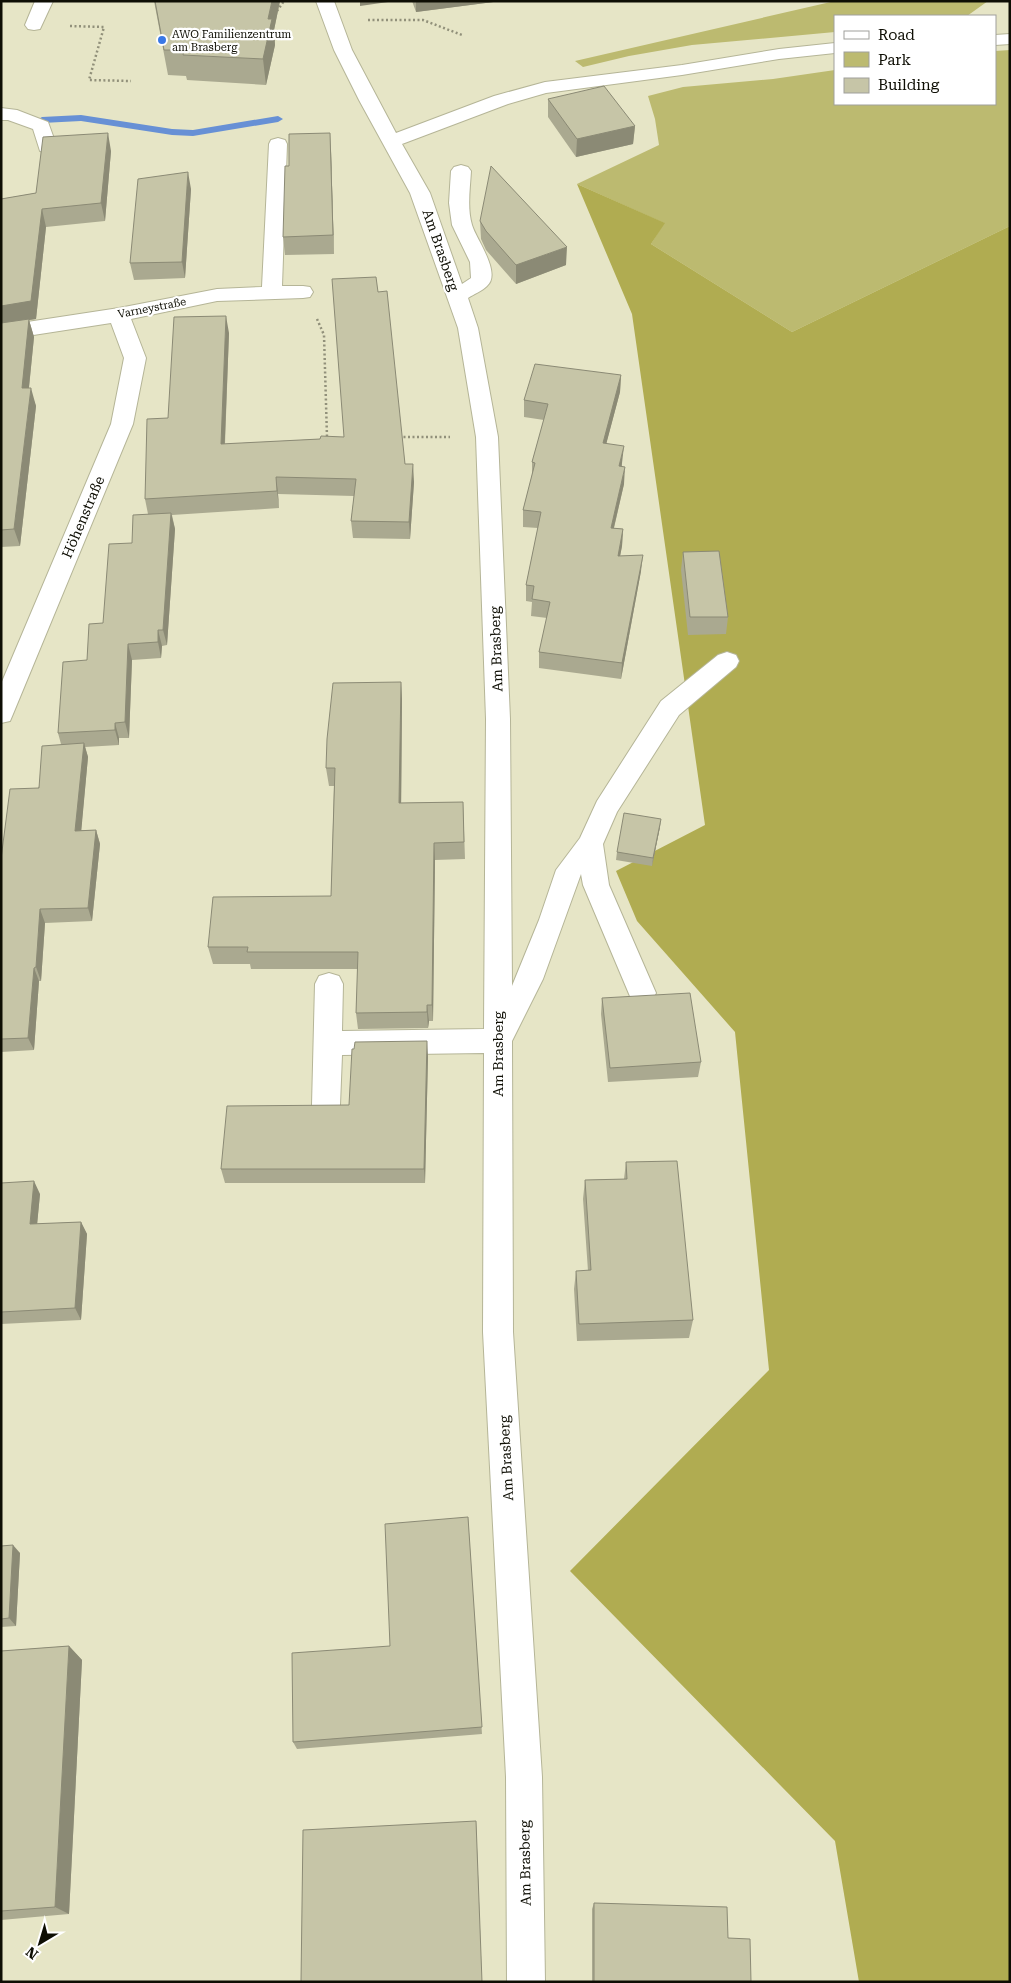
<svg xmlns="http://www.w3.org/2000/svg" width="1011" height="1983" font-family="'Roboto Serif',serif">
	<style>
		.green { fill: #bcba70 }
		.forest { fill: #b0ac51 }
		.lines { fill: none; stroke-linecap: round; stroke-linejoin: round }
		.stream { fill: #6790d5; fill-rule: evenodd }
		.minor-casing { stroke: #b5b597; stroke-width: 2 }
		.path { stroke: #91907a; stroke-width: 2.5; stroke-dasharray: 2 2.5; stroke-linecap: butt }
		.minor { fill: #fff; fill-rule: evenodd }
		.wall { fill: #aaa990 }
		.shaded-wall { fill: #8b8a75 }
		.building { fill: #c6c5a7; stroke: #8b8a75 }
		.poi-dot { fill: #3978e6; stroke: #fff; stroke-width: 2 }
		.labels { text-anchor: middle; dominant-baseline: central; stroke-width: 4.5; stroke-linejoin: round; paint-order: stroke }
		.far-poi-label { font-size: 11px; fill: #0e0e04; stroke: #fff; text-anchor: start }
		.far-street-label { font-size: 11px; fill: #0e0e04; stroke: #fff }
		.street-label { font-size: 14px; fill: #0e0e04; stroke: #fff }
	</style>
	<rect width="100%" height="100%" fill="#e6e5c6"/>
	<path class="green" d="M 835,1 L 988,1 L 967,16 L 835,16 L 835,32 L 692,45 L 629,56 L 583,67 L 575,61 Z
		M 1010,50 L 1010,226 L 792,332 L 651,244 L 664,223 L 577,184 L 659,145 L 655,119 L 648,96 L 683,87 L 773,79 L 835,70 L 835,104 L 995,104 L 995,51 Z"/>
	<path class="forest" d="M 577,184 L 665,223 L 651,244 L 792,332 L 1010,226 L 1010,1982 L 859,1982 L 835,1841 L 570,1571 L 769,1370 L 735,1032 L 637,921 L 616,871 L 705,825 L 632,314 Z"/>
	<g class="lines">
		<path class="stream" d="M 81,115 L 172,129 L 193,130 L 278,116 L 283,119 L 278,122 L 193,136 L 172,135 L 81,121 L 42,123 L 37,120 L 42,117 Z"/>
		<defs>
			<path id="minor" d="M 35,1 L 53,1 L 40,29 L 34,30 L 28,29 L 25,25 Z
				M 316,1 L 334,1 L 352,50 L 396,133 L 494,96 L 545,82 L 682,65 L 779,49 L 835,43 L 835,53 L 779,59 L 682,75 L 546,93 L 508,104 L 402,144 L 430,193 L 462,284 L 471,278 L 470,262 L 452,225 L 449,203 L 451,171 L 454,167 L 461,165 L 468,167 L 471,171 C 470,189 467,208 472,225 C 476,239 502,273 487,286 C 482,291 474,294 468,298 L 478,328 L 498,437 L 510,719 L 512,986 L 539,920 L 556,870 L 580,838 L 597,801 L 661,701 L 718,655 L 727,652 L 736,655 L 739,661 L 736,667 L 679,715 L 617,812 L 603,844 L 609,885 L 656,993 L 652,1001 L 642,1005 L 632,1001 L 583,885 L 581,874 L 543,979 L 512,1041 L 513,1332 L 542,1777 L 545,1982 L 507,1982 L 506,1777 L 483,1332 L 484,1053 L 342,1055 L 340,1105 L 336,1114 L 326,1118 L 316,1114 L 312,1105 L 315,984 L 319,976 L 329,973 L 339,976 L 343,984 L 342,1031 L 484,1029 L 486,719 L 476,437 L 458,328 L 410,193 L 359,100 L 334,50 Z
				M 1010,34 L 1010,44 L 995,45 L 995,35 Z
				M 1,108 L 17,110 L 48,122 L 57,147 L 54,151 L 47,153 L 40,151 L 33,129 L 8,120 L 1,120 Z
				M 278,138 L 285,140 L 287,144 L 282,286 L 303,286 L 310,287 L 313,292 L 310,297 L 303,298 L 217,301 L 131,319 L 146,358 L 133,424 L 13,714 L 10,721 L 1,723 L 1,684 L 111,424 L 124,358 L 111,323 L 1,340 L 1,326 L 119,308 L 217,289 L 262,287 L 269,144 L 271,140 Z"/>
		</defs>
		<use href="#minor" class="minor-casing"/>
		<path class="path" d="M 277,11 L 284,1
			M 368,20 L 423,20 L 462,35
			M 70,26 L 104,27 L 89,80 L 131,81
			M 317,319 L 324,335 L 327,437
			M 399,437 L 450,437"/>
		<use href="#minor" class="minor"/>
	</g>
	<path class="wall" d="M 154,1 L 280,1 L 274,30 L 275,45 L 266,85 L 187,80 L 186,76 L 168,75 Z
		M 412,1 L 501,1 L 416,12 Z
		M 548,99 L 635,126 L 633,144 L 576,157 L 548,117 Z
		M 111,151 L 105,221 L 46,227 L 36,319 L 29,320 L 34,337 L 29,388 L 36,406 L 20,546 L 1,547 L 1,199 L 36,193 Z
		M 331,151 L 334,254 L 285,255 L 283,237 L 289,166 Z
		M 191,189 L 185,278 L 134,280 L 130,263 Z
		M 480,221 L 566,265 L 516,284 L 486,250 L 481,239 Z
		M 378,292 L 405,464 L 414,482 L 410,539 L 353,538 L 351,521 L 354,496 L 278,494 L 279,508 L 172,515 L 175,529 L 167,645 L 162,646 L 161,658 L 132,660 L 129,738 L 119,738 L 119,745 L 85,747 L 88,757 L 81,830 L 96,830 L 100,844 L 92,921 L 45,923 L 41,981 L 39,981 L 34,1050 L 1,1052 L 1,859 L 61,744 L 58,733 L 103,623 L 132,543 L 148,514 L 145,499 L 168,418 L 229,333 L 225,444 L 320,439 L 344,437 Z
		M 621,375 L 620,392 L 606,444 L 622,463 L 622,467 L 624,484 L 614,528 L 623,529 L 622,546 L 620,556 L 641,571 L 621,679 L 539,668 L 539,652 L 547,618 L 531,616 L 532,602 L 526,601 L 526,585 L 538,528 L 523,527 L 523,510 L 532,475 L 532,462 L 544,420 L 524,417 L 524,400 Z
		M 683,552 L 728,617 L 726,634 L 688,635 L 681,570 Z
		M 401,682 L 402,700 L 401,803 L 463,802 L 465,859 L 435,860 L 433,1021 L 429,1021 L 428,1028 L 358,1029 L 356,1013 L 358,969 L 251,969 L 250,964 L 213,964 L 208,947 L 331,896 L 334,786 L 329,786 L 326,768 Z
		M 660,827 L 652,866 L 616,860 L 617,852 Z
		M 602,998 L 701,1062 L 698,1077 L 608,1082 L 601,1014 Z
		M 428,1056 L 425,1183 L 225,1183 L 221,1169 L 349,1105 Z
		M 626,1162 L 693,1320 L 689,1338 L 577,1341 L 574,1289 L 576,1271 L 588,1271 L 583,1199 L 585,1180 L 624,1179 Z
		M 1,1183 L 40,1194 L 37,1224 L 81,1222 L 87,1234 L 81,1320 L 1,1324 Z
		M 468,1517 L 482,1734 L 297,1749 L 293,1742 L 390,1646 Z
		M 1,1546 L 20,1553 L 16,1626 L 1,1627 Z
		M 69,1646 L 82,1660 L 69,1914 L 1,1920 L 1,1651 Z
		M 594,1903 L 728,1938 L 751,1982 L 592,1982 L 592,1909 Z"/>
	<path class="shaded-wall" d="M 272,1 L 280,1 L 274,30 L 275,45 L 266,85 L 263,59 L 268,19 Z
		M 360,1 L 395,1 L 360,6 Z
		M 416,1 L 501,1 L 416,12 Z
		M 635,126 L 633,144 L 576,157 L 577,139 Z
		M 108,133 L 111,151 L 105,221 L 101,203 Z
		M 330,133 L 331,151 L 334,254 L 333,235 Z
		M 188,172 L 191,189 L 185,278 L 182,262 Z
		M 42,209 L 46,227 L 36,319 L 29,320 L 34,337 L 27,406 L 1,324 L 1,306 Z
		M 567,247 L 566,265 L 516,284 L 516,265 Z
		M 226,316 L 229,333 L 224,461 L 221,444 Z
		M 621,375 L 620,392 L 602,460 L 603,443 Z
		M 31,388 L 36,406 L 20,546 L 14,529 Z
		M 624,446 L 622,463 L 618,483 L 619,466 Z
		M 413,464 L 414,482 L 410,539 L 409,522 Z
		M 625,467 L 624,484 L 610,544 L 611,528 Z
		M 276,477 L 278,494 L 279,508 L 277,491 Z
		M 171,513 L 175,529 L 167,645 L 163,630 Z
		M 623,529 L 622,546 L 617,572 L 618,556 Z
		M 643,555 L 641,571 L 621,679 L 622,663 Z
		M 158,630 L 162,646 L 161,658 L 158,642 Z
		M 128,644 L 132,660 L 129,738 L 125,722 Z
		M 401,682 L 402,700 L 401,821 L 399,803 Z
		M 115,723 L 119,738 L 119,745 L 115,730 Z
		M 84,743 L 88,757 L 80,845 L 75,831 Z
		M 661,819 L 660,827 L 652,866 L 653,858 Z
		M 96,830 L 100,844 L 92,921 L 88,908 Z
		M 434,843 L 435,860 L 433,1021 L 432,1005 Z
		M 40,909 L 45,923 L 41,981 L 36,967 Z
		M 34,968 L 39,981 L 34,1050 L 28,1038 Z
		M 427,1005 L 429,1021 L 428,1028 L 427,1012 Z
		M 427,1041 L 428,1056 L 425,1183 L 424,1169 Z
		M 34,1181 L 40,1194 L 36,1236 L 30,1224 Z
		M 81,1222 L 87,1234 L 81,1320 L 75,1308 Z
		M 13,1545 L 20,1553 L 16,1626 L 9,1618 Z
		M 69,1646 L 82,1660 L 69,1914 L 55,1907 Z
		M 476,1821 L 476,1829 L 482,1982 Z"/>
	<path class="building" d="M 155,1 L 272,1 L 268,19 L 272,19 L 263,59 L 183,55 L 184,50 L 164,50 Z
		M 604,86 L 635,126 L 577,139 L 548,99 Z
		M 108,133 L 101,203 L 42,209 L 31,301 L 1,306 L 1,199 L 36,193 L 43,137 Z
		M 330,133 L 333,235 L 283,237 L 285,166 L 289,166 L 289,134 Z
		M 491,166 L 567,247 L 516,265 L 486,231 L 480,221 Z
		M 188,172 L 182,262 L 130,263 L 138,179 Z
		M 376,277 L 378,292 L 387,291 L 405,464 L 413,464 L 409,522 L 351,521 L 356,479 L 276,477 L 277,491 L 145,499 L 147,419 L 168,418 L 174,317 L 226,316 L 221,444 L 320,439 L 321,436 L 344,437 L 332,279 Z
		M 29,319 L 22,388 L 31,388 L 14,529 L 1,530 L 1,323 Z
		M 535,364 L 621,375 L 603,443 L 624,446 L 619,466 L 625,467 L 611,528 L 623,529 L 618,556 L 643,555 L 622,663 L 539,652 L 550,602 L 532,599 L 534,586 L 526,585 L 541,512 L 523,510 L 535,463 L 532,462 L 548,404 L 524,400 Z
		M 171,513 L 163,630 L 158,630 L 158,642 L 128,644 L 125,722 L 115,723 L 115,730 L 58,733 L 63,662 L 87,660 L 89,624 L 103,623 L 109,544 L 132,543 L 133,515 Z
		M 719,551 L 728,617 L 690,617 L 683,552 Z
		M 401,682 L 399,803 L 463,802 L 464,842 L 434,843 L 432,1005 L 427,1005 L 427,1012 L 356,1013 L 358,952 L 247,952 L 248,947 L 208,947 L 213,897 L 331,896 L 335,768 L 326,768 L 327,739 L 333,683 Z
		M 84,743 L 75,831 L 96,830 L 88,908 L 40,909 L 36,967 L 34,968 L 28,1038 L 1,1039 L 1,859 L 10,789 L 39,788 L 42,746 Z
		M 624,813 L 661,819 L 653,858 L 617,852 Z
		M 690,993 L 701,1062 L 610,1068 L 602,998 Z
		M 427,1041 L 424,1169 L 221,1169 L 227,1106 L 349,1105 L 352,1049 L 354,1049 L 355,1042 Z
		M 677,1161 L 693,1320 L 579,1324 L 576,1271 L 591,1270 L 585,1180 L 627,1179 L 626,1162 Z
		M 34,1181 L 30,1224 L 81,1222 L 75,1308 L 1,1312 L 1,1183 Z
		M 468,1517 L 482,1727 L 293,1742 L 292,1653 L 390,1646 L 385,1524 Z
		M 13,1545 L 9,1618 L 1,1619 L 1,1546 Z
		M 69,1646 L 55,1907 L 1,1911 L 1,1651 Z
		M 476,1821 L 482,1982 L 301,1982 L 303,1830 Z
		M 594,1903 L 727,1907 L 728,1938 L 750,1939 L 751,1982 L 594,1982 Z"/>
	<circle class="poi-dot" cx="162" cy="40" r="5"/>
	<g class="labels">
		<g class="far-poi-label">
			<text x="172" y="34">AWO Familienzentrum<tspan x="172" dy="13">am Brasberg</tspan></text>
		</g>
		<g class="far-street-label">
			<text transform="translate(152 308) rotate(-11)">Varneystraße</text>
		</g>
		<g class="street-label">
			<text transform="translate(441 250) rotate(71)">Am Brasberg</text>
			<text transform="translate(83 517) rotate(-67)">Höhenstraße</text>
			<text transform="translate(496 649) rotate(-92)">Am Brasberg</text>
			<text transform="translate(498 1054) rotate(-90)">Am Brasberg</text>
			<text transform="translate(506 1458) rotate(-93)">Am Brasberg</text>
			<text transform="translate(525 1863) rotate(-91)">Am Brasberg</text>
		</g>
	</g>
	<rect width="1011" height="1983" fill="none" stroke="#0e0e04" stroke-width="5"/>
	<rect x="834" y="15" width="162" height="90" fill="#ffffff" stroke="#9f9f9b"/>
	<rect x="844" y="31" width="25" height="8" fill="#ffffff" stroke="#9f9f9b"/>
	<text x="878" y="40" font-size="15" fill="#0e0e04">Road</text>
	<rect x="844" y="52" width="25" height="15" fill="#bcba70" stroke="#9f9f9b"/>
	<text x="878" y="65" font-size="15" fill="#0e0e04">Park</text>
	<rect x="844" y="78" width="25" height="15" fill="#c6c5a7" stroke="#9f9f9b"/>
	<text x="878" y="90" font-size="15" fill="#0e0e04">Building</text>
	<g transform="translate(40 1943) rotate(218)" stroke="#ffffff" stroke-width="4" paint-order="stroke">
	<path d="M0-4L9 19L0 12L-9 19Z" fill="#0e0e04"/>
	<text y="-8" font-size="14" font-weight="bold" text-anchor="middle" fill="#0e0e04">N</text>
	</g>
</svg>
